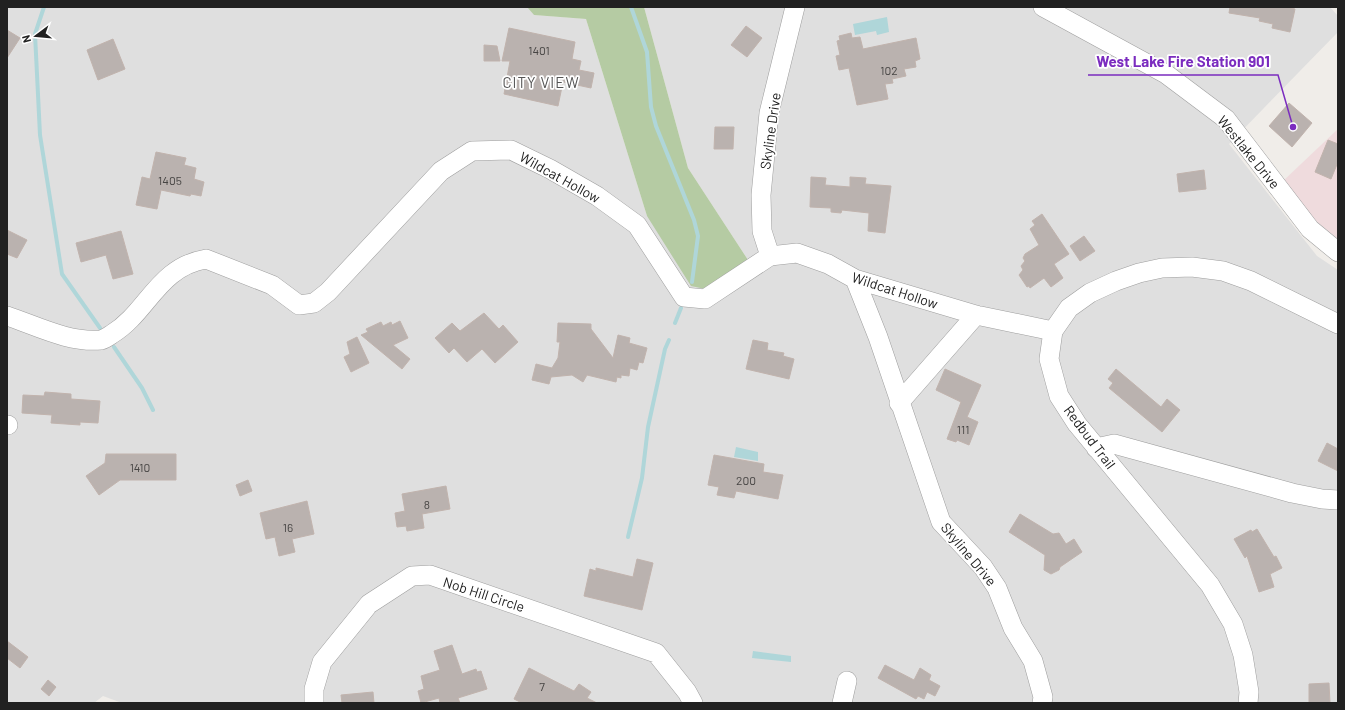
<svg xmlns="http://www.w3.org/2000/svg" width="1345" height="710" font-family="Barlow,sans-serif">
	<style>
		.residential { fill: #dfdfdf }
		.commercial { fill: #efdbdd }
		.forest { fill: #b5cba3 }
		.water { fill: #afd6d9 }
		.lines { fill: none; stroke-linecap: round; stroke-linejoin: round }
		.stream { stroke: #afd6d9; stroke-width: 4 }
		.building { fill: #bab2af; stroke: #c1b3ad }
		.minor-casing { stroke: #9e9e9e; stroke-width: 20 }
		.minor { stroke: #fff; stroke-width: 19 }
		.labels { text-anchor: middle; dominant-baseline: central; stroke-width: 3.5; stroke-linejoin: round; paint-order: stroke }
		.number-label { font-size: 12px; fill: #474544 }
		.street-label { font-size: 14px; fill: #212121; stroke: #fff }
		.neighbourhood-label { font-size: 15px; letter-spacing: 1px; fill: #545454; stroke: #fff }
		.leader { fill: none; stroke: #7b2cbf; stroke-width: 1.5 }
		.callout-dot { fill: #7b2cbf; stroke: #fff; stroke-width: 1.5 }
		.callout-label { font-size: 15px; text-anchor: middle; font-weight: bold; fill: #7b2cbf; stroke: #fff; stroke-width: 3.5; stroke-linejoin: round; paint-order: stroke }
	</style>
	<rect width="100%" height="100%" fill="#f0ede9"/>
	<path class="residential" d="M 7,7 L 527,7 L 534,15 L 586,19 L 647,216 L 748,260 L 688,168 L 644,7 L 1330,7 L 1338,16 L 1338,32 L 1229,144 L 1317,256 L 1338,270 L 1338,703 L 122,703 L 103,696 L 94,703 L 7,703 Z"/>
	<path class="commercial" d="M 1338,129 L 1338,239 L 1317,222 L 1282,182 Z"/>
	<path class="forest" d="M 527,7 L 644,7 L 688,168 L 748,260 L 705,289 L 691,286 L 647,216 L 586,19 L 534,15 Z"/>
	<path class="water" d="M 887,17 L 889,32 L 877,35 L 876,31 L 855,35 L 853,24 Z
		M 736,447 L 758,452 L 758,461 L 734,457 Z
		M 753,651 L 791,656 L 791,662 L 752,658 Z"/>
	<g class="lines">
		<path class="stream" d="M 44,7 L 35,34 L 40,135 L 62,274 L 100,328
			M 631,7 L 647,52 L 651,107 L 656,126 L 694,220 L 698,236 L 692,282
			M 675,323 L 681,308
			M 114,347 L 142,388 L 153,410
			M 628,537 L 642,478 L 648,427 L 665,349 L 669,340"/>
	</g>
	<path class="building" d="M 1230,7 L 1287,7 L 1295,9 L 1290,32 L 1272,28 L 1273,24 L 1259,21 L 1260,18 L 1229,13 Z
		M 746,26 L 762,38 L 747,57 L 731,45 Z
		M 509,28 L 575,42 L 572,59 L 581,61 L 579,70 L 594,73 L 591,88 L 563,82 L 558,106 L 504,94 L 510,61 L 502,61 Z
		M 7,30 L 20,38 L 7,58 Z
		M 851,33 L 852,38 L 860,37 L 863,49 L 916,38 L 920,59 L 915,61 L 916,67 L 904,69 L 906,76 L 892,79 L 893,83 L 885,84 L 888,99 L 857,105 L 849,68 L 839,70 L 836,56 L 840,55 L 837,41 L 840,40 L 839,36 Z
		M 113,39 L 125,69 L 98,80 L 87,50 Z
		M 484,45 L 497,46 L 500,61 L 484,61 Z
		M 1289,103 L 1312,123 L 1292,147 L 1269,126 Z
		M 715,127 L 734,127 L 733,149 L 714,149 Z
		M 1328,140 L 1338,144 L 1338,162 L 1331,179 L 1315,172 Z
		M 156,152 L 186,158 L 184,165 L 196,168 L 194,179 L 204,182 L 201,196 L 191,194 L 190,196 L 161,190 L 157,209 L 136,205 L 142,177 L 150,179 Z
		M 1204,170 L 1206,189 L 1179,192 L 1177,174 Z
		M 811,177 L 826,178 L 825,185 L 850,187 L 850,177 L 866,178 L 865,184 L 891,186 L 885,233 L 868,231 L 869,213 L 842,210 L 841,213 L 831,212 L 831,208 L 810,207 Z
		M 1042,214 L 1069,254 L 1054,264 L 1063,278 L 1051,287 L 1044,278 L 1030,288 L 1029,286 L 1027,287 L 1019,275 L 1023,270 L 1021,266 L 1025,261 L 1023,258 L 1025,254 L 1039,245 L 1030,229 L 1035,225 L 1032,221 Z
		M 7,230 L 27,240 L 17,258 L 7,254 Z
		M 121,231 L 133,274 L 113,279 L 106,255 L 81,262 L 76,243 Z
		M 1084,236 L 1095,251 L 1080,261 L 1070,246 Z
		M 484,313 L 499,329 L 503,325 L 518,342 L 495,363 L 482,349 L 467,362 L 454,348 L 449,353 L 435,338 L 452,323 L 460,331 Z
		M 400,321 L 408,338 L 393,345 L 410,359 L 402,369 L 361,335 L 368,332 L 366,329 L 381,322 L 383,326 L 391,322 L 392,325 Z
		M 558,323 L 591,324 L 591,329 L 613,358 L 618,335 L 630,338 L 629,343 L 647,348 L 643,363 L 639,362 L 637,370 L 630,368 L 629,376 L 621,375 L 621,378 L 617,377 L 616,382 L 587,375 L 583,382 L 572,375 L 551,377 L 549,384 L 532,380 L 536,364 L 552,368 L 558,358 L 560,342 L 557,342 Z
		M 357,337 L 369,363 L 351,372 L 344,357 L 350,354 L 347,342 Z
		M 753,340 L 768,343 L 767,350 L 784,353 L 783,356 L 794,359 L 789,379 L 746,369 Z
		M 945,369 L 981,385 L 967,417 L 978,422 L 969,445 L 957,440 L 956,442 L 947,439 L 961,402 L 936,390 Z
		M 1116,369 L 1161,407 L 1167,399 L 1180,410 L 1162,432 L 1109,388 L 1113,383 L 1108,379 Z
		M 45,392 L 71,394 L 71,399 L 100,401 L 98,423 L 80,422 L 80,425 L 51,423 L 52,415 L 22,413 L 23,395 L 44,396 Z
		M 1327,443 L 1338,449 L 1338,471 L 1318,461 Z
		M 106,454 L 176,454 L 176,480 L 120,480 L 99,495 L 86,476 L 105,463 Z
		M 714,455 L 764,464 L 763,472 L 783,475 L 778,499 L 736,491 L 734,498 L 717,495 L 719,487 L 708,485 Z
		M 248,480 L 252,491 L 240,496 L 236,485 Z
		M 446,486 L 450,509 L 422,514 L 424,528 L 407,531 L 406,526 L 397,527 L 395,513 L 405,511 L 402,494 Z
		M 307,501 L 314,534 L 292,539 L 295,552 L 279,556 L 275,537 L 266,539 L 260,513 Z
		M 1020,514 L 1053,534 L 1059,533 L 1066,544 L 1074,539 L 1082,552 L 1060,567 L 1059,570 L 1051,574 L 1044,570 L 1045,555 L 1009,532 Z
		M 1257,529 L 1274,557 L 1276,556 L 1282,568 L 1270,574 L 1274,587 L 1259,592 L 1247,556 L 1245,558 L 1234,539 L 1251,530 L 1252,532 Z
		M 637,559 L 653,563 L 642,610 L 584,596 L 590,569 L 596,571 L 596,568 L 633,577 Z
		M 7,641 L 28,657 L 20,668 L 7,658 Z
		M 452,645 L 462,674 L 476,669 L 477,672 L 481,671 L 487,689 L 458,698 L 460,703 L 440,703 L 439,698 L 421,703 L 418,691 L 424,689 L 421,676 L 440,670 L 434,651 Z
		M 885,665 L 914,680 L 920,668 L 931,675 L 929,680 L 940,686 L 935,696 L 927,692 L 924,699 L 918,696 L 916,699 L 878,678 Z
		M 529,668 L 574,691 L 579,684 L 591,692 L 587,698 L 597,703 L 522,703 L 514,699 Z
		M 48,680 L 56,687 L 49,696 L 41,689 Z
		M 1329,683 L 1330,703 L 1309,703 L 1309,684 Z
		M 373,692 L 374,703 L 342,703 L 341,695 Z"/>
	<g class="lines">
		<defs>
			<path id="minor" d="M 1043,7 L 1166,74 L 1226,119 L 1310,229 L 1338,252
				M 770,256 L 762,231 L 761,195 L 769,113 L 795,7
				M 855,279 L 878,337 L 941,522 L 983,567 L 997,588 L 1013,628 L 1033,661 L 1043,697 L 1042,703
				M 7,316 C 37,326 69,343 101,340 C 105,339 109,336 112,334 C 147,313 158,267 206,259 L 272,285 L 299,305 L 314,303 L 328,292 L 441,171 L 472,151 L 511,150 L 550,169 L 597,196 L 637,225 L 684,297 L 705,299 L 770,256 L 797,253 L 828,264 L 855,279 L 976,315 L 1053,331
				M 899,403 L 976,315
				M 7,425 L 8,425
				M 1096,448 L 1114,444 L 1292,493 L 1322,499 L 1338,500
				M 314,703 L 314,689 L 322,662 L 369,604 L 412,576 L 430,575 L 656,653 L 687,692 L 693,703
				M 842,703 L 847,681
				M 1248,703 L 1249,692 L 1243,655 L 1233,624 L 1210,585 L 1077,424 L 1059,396 L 1049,359 L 1053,331 L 1069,308 L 1090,293 L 1116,281 L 1139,273 L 1162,268 L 1192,267 L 1223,271 L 1251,281 L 1338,324"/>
		</defs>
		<use href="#minor" class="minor-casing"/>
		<use href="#minor" class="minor"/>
	</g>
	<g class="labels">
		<g class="number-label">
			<text x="539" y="50">1401</text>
			<text x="889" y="70">102</text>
			<text x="170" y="180">1405</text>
			<text x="963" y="429">111</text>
			<text x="140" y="467">1410</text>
			<text x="746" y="480">200</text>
			<text x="427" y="504">8</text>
			<text x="288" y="527">16</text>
			<text x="542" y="686">7</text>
		</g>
		<g class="street-label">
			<text transform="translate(770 131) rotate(-82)">Skyline Drive</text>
			<text transform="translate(1249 152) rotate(51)">Westlake Drive</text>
			<text transform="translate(560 177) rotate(29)">Wildcat Hollow</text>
			<text transform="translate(895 290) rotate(18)">Wildcat Hollow</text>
			<text transform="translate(1090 437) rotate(53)">Redbud Trail</text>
			<text transform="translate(969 554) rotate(50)">Skyline Drive</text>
			<text transform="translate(484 594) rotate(18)">Nob Hill Circle</text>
		</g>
		<g class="neighbourhood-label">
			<text x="541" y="82">CITY VIEW</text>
		</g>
	</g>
	<path class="leader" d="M1293 127L1278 75H1088"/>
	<circle class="callout-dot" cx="1293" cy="127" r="4"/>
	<g class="callout-label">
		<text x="1183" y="67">West Lake Fire Station 901</text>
	</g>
	<rect width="1345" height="710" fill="none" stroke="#212121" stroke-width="16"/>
	<g transform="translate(36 36) rotate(254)" stroke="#ffffff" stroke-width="3" paint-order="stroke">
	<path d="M0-3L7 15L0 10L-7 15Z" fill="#212121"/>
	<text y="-6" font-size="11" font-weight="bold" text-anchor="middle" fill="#212121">N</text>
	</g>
</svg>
